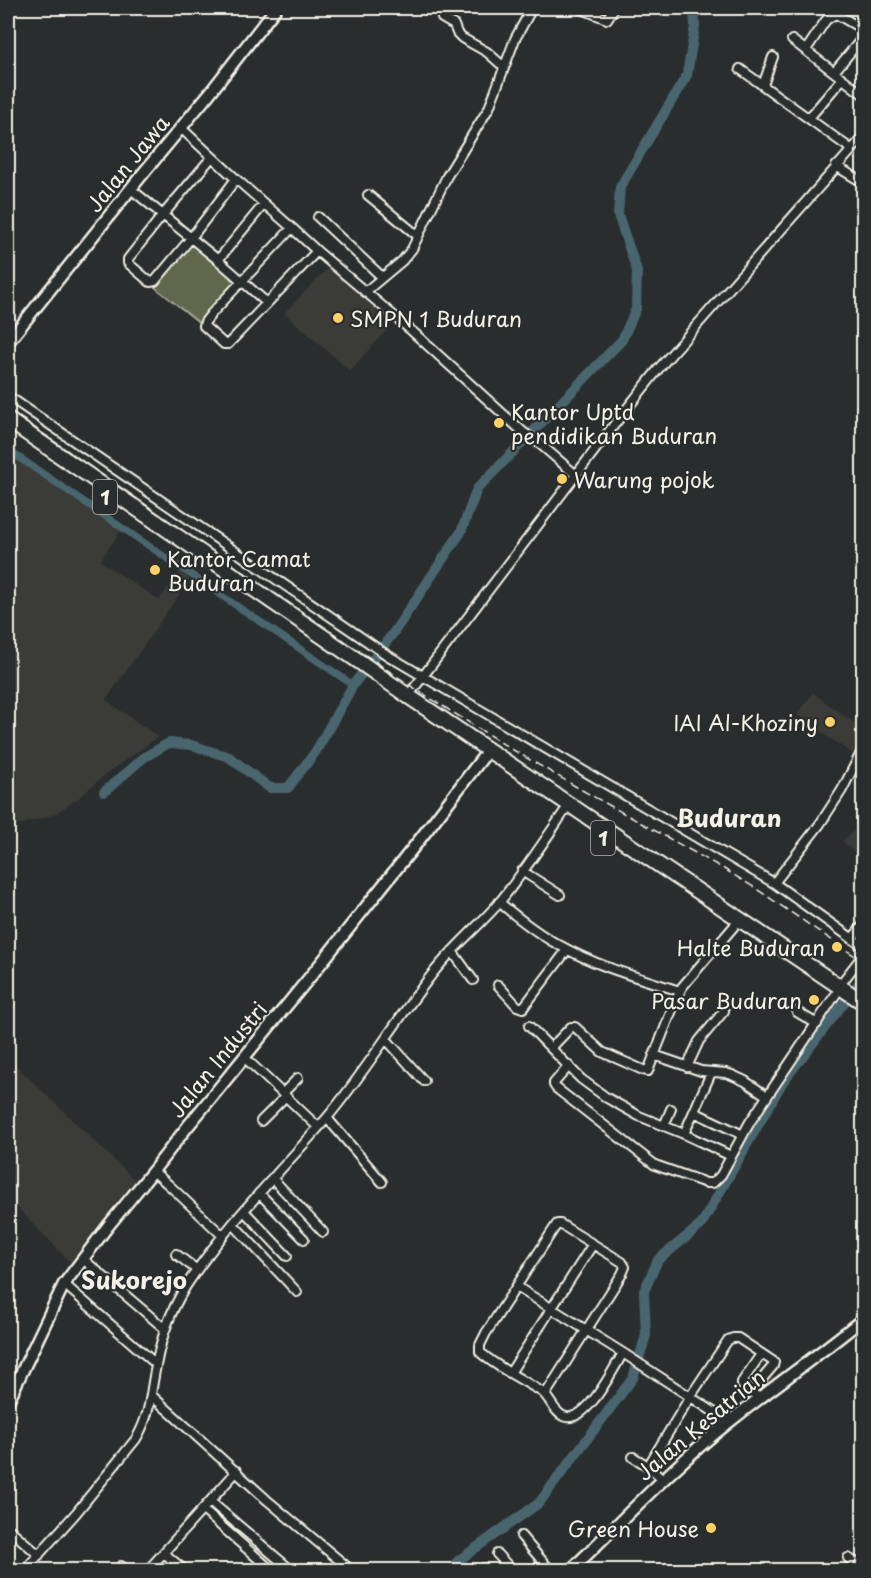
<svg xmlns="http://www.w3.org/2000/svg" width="871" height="1578" font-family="'Playpen Sans',sans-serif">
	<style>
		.built { fill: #3b3b37 }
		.green { fill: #5e674e; stroke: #a9ac9b; stroke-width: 1.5 }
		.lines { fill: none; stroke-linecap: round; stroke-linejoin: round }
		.canal { stroke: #4a666e; stroke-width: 7 }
		.river { stroke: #4a666e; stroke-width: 10 }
		.street-casing { stroke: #f4f1e8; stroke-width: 12 }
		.secondary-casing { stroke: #f4f1e8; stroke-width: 15 }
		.highway-casing { stroke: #f4f1e8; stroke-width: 18 }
		.street { stroke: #2a2d2e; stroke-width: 8 }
		.secondary { stroke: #2a2d2e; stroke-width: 10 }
		.highway { stroke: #2a2d2e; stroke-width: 14 }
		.rail { stroke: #f4f1e8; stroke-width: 1.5; stroke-dasharray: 9 4.5; stroke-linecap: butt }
		.poi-dot { fill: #ffd166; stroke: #2a2d2e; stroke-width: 2 }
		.labels { text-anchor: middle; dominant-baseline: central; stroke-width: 4.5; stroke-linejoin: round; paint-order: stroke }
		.shield { fill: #2a2d2e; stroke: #b7b6b0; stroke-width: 1.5 }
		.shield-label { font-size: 20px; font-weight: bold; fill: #f4f1e8 }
		.street-label { font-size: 21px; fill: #f4f1e8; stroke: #2a2d2e }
		.poi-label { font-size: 21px; fill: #f4f1e8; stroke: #2a2d2e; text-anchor: start }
		.quarter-label { font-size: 24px; font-weight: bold; fill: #f4f1e8; stroke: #2a2d2e }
	</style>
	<rect width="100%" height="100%" fill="#2a2d2e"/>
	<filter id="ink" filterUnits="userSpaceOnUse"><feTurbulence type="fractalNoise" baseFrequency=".0167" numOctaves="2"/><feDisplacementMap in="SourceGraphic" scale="12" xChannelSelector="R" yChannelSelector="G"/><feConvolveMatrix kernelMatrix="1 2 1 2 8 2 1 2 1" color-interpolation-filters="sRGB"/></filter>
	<g filter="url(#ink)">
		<path class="built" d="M 328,268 L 392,324 L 350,371 L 284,313 Z
			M 8,450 L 122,529 L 100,561 L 159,600 L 180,571 L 190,579 L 106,700 L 158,737 L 106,774 L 79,798 L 55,814 L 10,828 L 8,831 Z
			M 813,693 L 863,729 L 863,735 L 853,754 L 797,715 Z
			M 863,823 L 863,860 L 842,841 Z
			M 8,1058 L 135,1180 L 70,1262 L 8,1198 Z"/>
		<path class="green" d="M 189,243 L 214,260 L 236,280 L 209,314 L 202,325 L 152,285 Z"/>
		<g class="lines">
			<path class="canal" d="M 8,450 L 353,685"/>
			<path class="river" d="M 104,792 L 143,758 L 169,743 L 191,745 L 229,757 L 270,788 L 288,788 L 316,751 L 353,685 L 394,632 L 461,532 L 477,489 L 622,340 L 636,309 L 637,271 L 618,215 L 620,187 L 687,75 L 695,26 L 694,8
				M 449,1570 L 459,1560 L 539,1503 L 633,1378 L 646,1335 L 644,1291 L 658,1260 L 701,1225 L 782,1083 L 864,977"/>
			<defs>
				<path id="street" d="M 579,8 L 607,19 L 614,8
					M 826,8 L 864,30
					M 442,18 L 454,25 L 457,33 L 462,38 L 487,52 L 504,67
					M 792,40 L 864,95
					M 806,50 L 826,20 L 835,14
					M 740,69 L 851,149
					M 834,72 L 864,36
					M 763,85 L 773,57
					M 809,118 L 842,79
					M 181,128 L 236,179 L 292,228 L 317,251 L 413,332 L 523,432 L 540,444 L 576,475
					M 212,157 L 162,216 L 128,259 L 128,263 L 150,282 L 155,281 L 191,238 L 236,179
					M 836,166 L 864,183
					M 131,189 L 218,260 L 267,303
					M 368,195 L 418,236
					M 318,217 L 382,277
					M 292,228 L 212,313 L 205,322 L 204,326 L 224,344 L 228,344 L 317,251
					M 218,260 L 264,204
					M 365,292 L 402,261 L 412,249 L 447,176 L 489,108 L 515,39 L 532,8
					M 8,396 L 387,655 L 774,883
					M 408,696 L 614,425 L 660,367 L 864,136
					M 864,747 L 842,790 L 820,824 L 774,883 L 864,947
					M 522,871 L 560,895
					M 499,902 C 518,918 538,934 559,945 C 596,966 639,978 680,991
					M 852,939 L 864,924
					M 452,951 L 473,980
					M 498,985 L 517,1006 L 523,1008 L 567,950
					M 839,986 L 864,954
					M 797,1012 L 817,1024
					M 529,1026 L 581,1079 L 607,1098 L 639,1116 L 684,1134 L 731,1156
					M 386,1039 L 424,1081
					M 551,1048 L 571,1027 L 575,1027 L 602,1052 L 643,1070 L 648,1071 L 672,1010 L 682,987 L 735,925
					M 654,1055 L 701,1071 L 726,1073 L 732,1075 L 745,1081 L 767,1096
					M 244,1057 L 318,1127
					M 569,1066 L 554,1083 L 554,1085 L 556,1088 L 655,1165 L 706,1183 L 713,1183 L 721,1175 L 750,1122 L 836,994
					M 687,1067 L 699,1041 L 724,1011
					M 283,1093 L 298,1078
					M 694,1112 L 743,1135
					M 327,1118 L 382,1182
					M 261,1121 L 286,1096
					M 664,1126 L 671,1109
					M 684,1134 L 711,1073
					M 153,1171 L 170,1186 L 223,1236
					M 272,1178 L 323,1232
					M 259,1193 L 304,1239
					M 244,1211 L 287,1256
					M 233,1224 L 297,1292
					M 176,1254 L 197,1270
					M 83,1259 L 165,1329
					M 64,1284 L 156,1364
					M 517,1287 L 623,1353 L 729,1422
					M 510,1373 L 593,1244
					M 544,1394 L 547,1392 L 622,1274 L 625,1267 L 622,1262 L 565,1227 L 560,1224 L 557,1224 L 486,1333 L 480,1345 L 480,1352 C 496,1367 523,1380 542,1392 C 550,1398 553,1411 563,1416 C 586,1426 613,1369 623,1353
					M 151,1395 L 267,1500 L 351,1570
					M 755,1395 L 742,1385 L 742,1382 L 761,1354
					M 633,1457 L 648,1466 L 690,1397 L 728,1340 L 733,1338 L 738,1338 L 774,1362 L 773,1366 L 751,1392
					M 648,1466 L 663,1479
					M 211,1502 L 291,1570
					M 203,1510 L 271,1570
					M 8,1528 L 39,1555
					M 521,1536 L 550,1570
					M 164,1553 L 184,1570
					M 497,1554 L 512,1570
					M 848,1558 L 864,1567
					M 121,1566 L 126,1570
					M 484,1568 L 486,1570
					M 25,1570 L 76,1513 L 136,1439 C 151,1414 150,1393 156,1366 C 161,1337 171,1310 186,1286 C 226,1225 278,1174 326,1119 C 364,1074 394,1023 430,977 C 450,950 476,929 498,904 C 522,875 543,843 564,812
					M 148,1570 L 237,1471
					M 537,1570 L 544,1564"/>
				<path id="secondary" d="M 8,342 L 141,176 L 209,94 L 276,8
					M 8,1401 L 64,1284 L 108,1226 L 153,1171 L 188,1126 L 314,972 L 417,843 L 483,757
					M 571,1570 C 623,1520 672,1467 729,1422 C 773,1387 820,1354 864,1318"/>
				<path id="highway" d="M 8,420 L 360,662 L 408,696 L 864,1003"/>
			</defs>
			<use href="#street" class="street-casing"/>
			<use href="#secondary" class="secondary-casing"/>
			<use href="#highway" class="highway-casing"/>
			<use href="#street" class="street"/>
			<use href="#secondary" class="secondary"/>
			<use href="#highway" class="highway"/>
			<path class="rail" d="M 8,409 L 129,494 L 414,688 L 508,747 L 580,789 L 724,869 L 755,888 L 864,962"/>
		</g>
	</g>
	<g class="poi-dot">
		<circle cx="338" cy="318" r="6"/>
		<circle cx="499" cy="423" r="6"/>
		<circle cx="562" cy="479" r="6"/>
		<circle cx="155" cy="570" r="6"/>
		<circle cx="830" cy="722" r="6"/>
		<circle cx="837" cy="947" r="6"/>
		<circle cx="814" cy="1000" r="6"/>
		<circle cx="711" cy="1528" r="6"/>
	</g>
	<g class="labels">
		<g class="shield">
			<rect x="93" y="480" width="24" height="34" rx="4.5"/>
			<rect x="591" y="821" width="24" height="34" rx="4.5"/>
		</g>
		<g class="shield-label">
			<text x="105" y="497">1</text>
			<text x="603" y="838">1</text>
		</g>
		<g class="street-label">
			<text transform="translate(127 163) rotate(-51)">Jalan Jawa</text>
			<text transform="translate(217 1059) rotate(-51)">Jalan Industri</text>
			<text transform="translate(700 1424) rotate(-40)">Jalan Kesatrian</text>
		</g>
		<g class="poi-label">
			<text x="350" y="318">SMPN 1 Buduran</text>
			<text x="511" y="411">Kantor Uptd<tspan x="511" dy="24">pendidikan Buduran</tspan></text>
			<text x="574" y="479">Warung pojok</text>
			<text x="167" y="558">Kantor Camat<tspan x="167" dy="24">Buduran</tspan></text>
			<text x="818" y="722" text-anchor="end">IAI Al-Khoziny</text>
			<text x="825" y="947" text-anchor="end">Halte Buduran</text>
			<text x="802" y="1000" text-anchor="end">Pasar Buduran</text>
			<text x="699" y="1528" text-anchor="end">Green House</text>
		</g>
		<g class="quarter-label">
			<text x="729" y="817">Buduran</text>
			<text x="134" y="1279">Sukorejo</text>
		</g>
	</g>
	<rect width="871" height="1578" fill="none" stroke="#2a2d2e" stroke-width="30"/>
	<rect x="15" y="15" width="841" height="1548" fill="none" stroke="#f4f1e8" stroke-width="2" filter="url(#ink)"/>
</svg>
